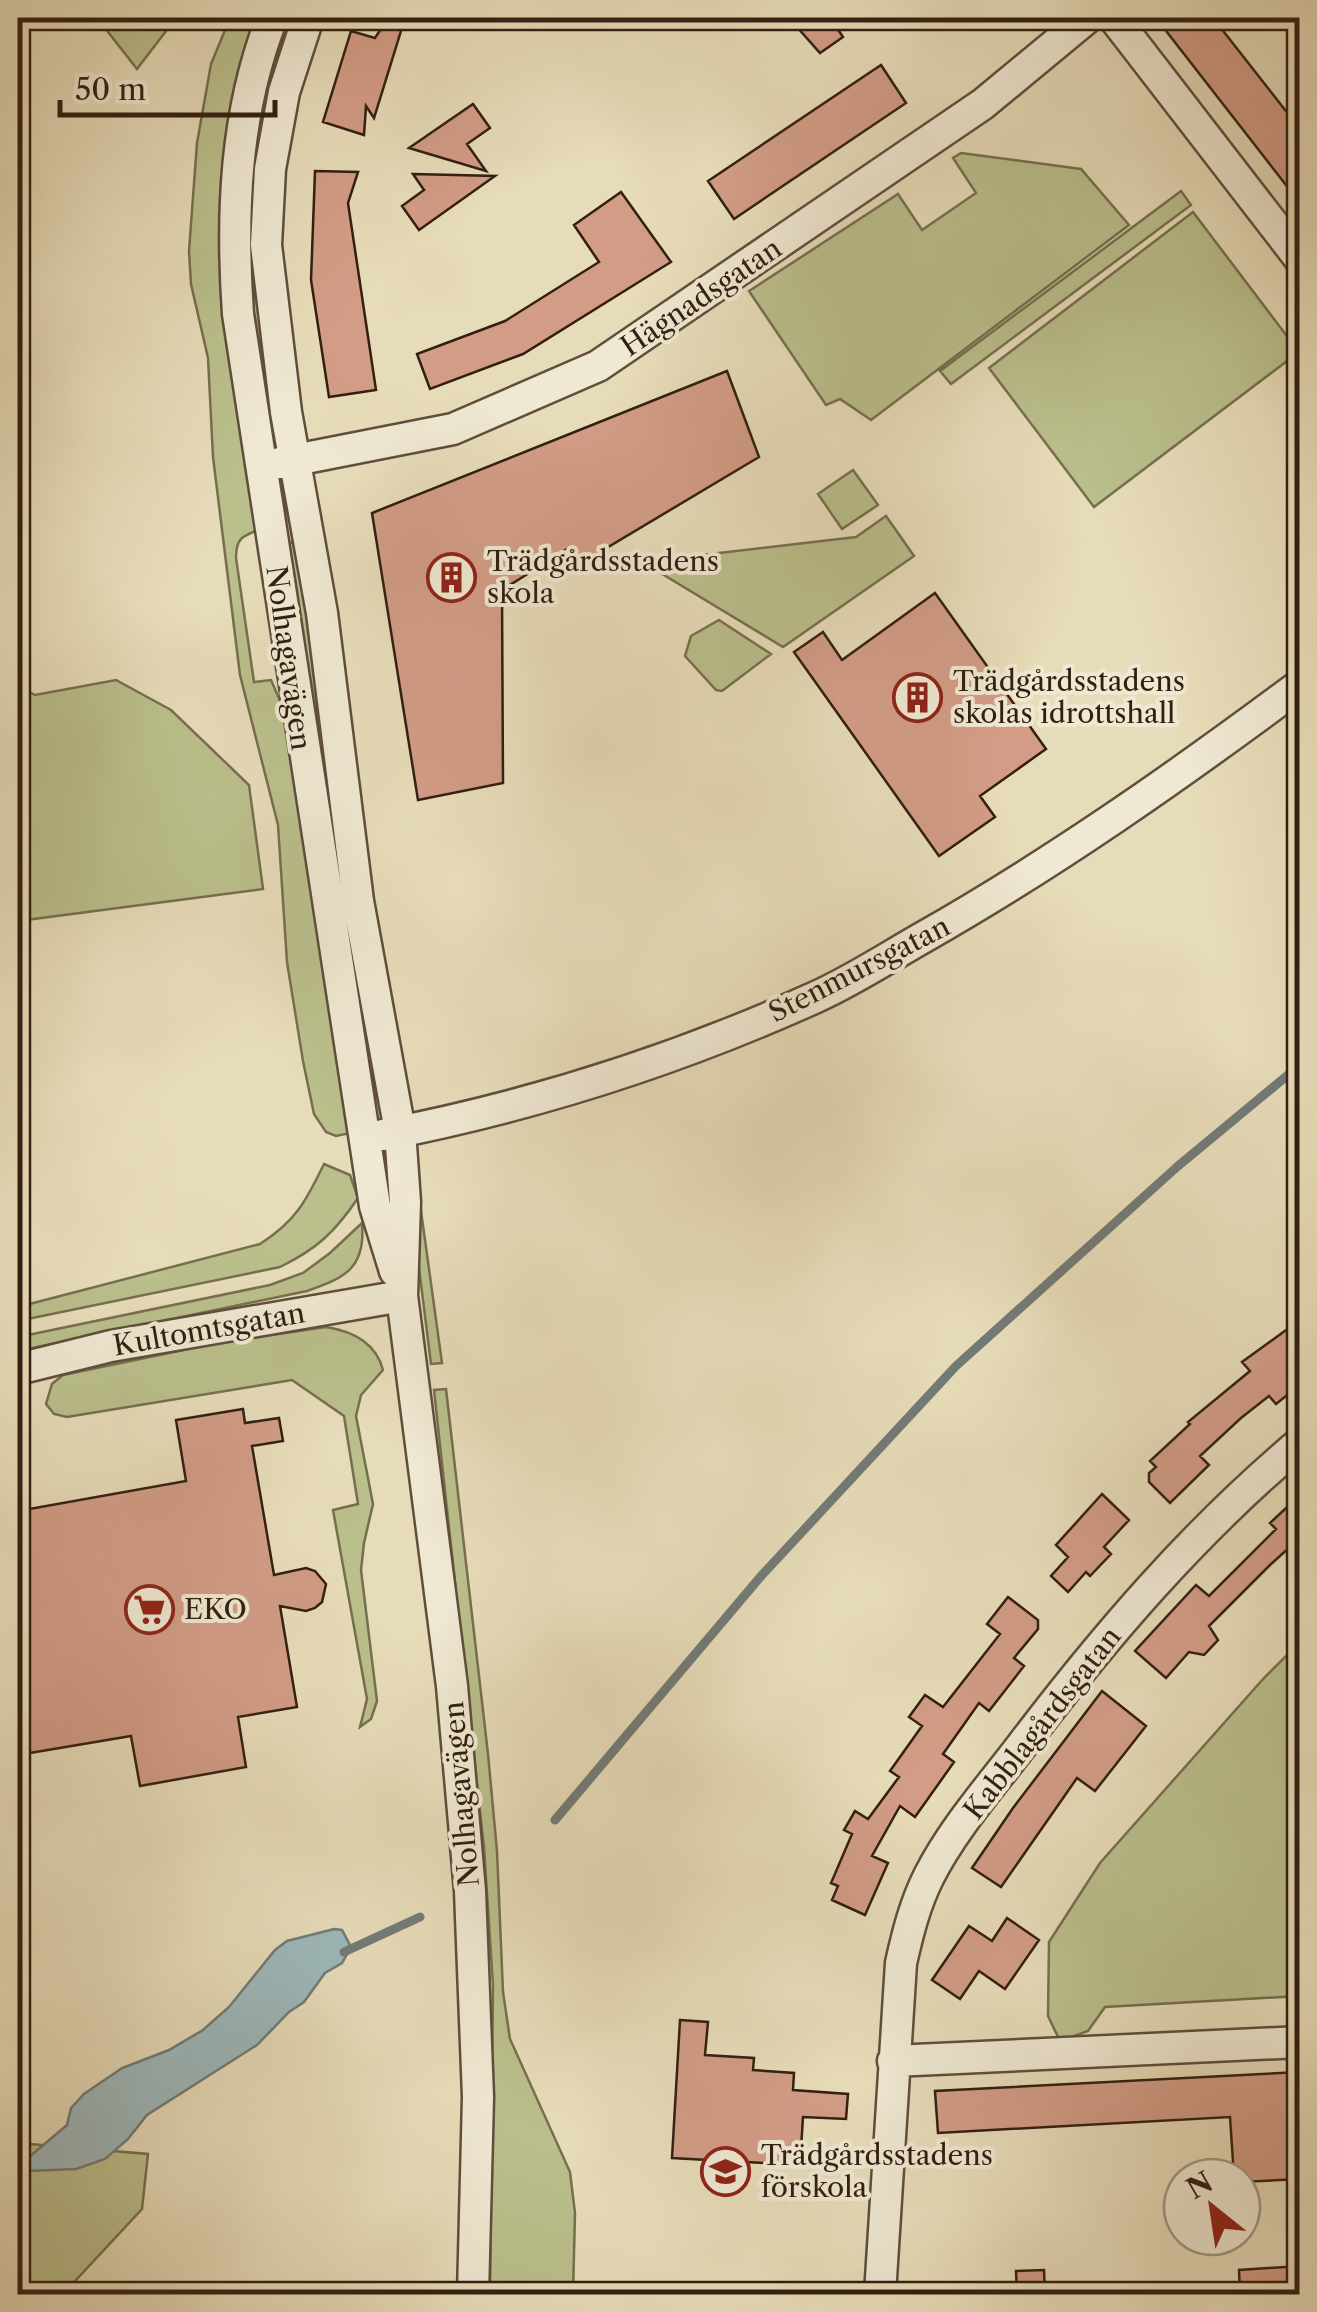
<svg xmlns="http://www.w3.org/2000/svg" width="1317" height="2312" font-family="'Libre Caslon Text',serif">
	<style>
		.green { fill: #babf8c; stroke: #766f4f; stroke-width: 2.5 }
		.water { fill: #9db8bb; stroke: #727b77; stroke-width: 2.5 }
		.lines { fill: none; stroke-linecap: round; stroke-linejoin: round }
		.stream { stroke: #727b77; stroke-width: 9 }
		.building { fill: #d29c86; stroke: #321f12; stroke-width: 2.5 }
		.minor-casing { stroke: #5f4e3c; stroke-width: 35 }
		.minor { stroke: #efe8d2; stroke-width: 30 }
		.labels { text-anchor: middle; dominant-baseline: central; stroke-width: 8; stroke-linejoin: round; paint-order: stroke }
		.street-label { font-size: 28px; fill: #321f12; stroke: #efe8d2 }
		.poi-label { font-size: 28px; fill: #321f12; stroke: #efe8d2; text-anchor: start }
	</style>
	<rect width="100%" height="100%" fill="#e7dcb9"/>
	<filter id="stains"><feTurbulence type="fractalNoise" baseFrequency=".002" numOctaves="4"/><feColorMatrix values="0 0 0 0 .2 0 0 0 0 .09 0 0 0 0 .02 0 0 0 .5 -.17"/></filter>
	<radialGradient id="worn" r=".72"><stop offset=".6" stop-color="#630" stop-opacity="0"/><stop offset="1" stop-color="#630" stop-opacity=".3"/></radialGradient>
	<path class="green" d="M 97,18 L 176,18 L 137,69 Z
		M 230,18 L 262,18 L 234,124 L 261,529 C 243,536 236,537 236,558 L 254,682 L 271,680 L 289,721 L 350,1133 L 336,1136 L 326,1132 L 314,1114 L 303,1061 L 287,962 L 278,825 L 240,675 L 213,457 L 208,358 L 191,284 L 189,251 L 197,143 L 211,64 Z
		M 280,18 L 297,18 L 272,91 L 280,432 L 274,434 L 265,421 L 245,316 L 247,147 Z
		M 961,153 L 1081,169 L 1129,225 L 871,420 L 840,399 L 826,405 L 749,291 L 898,194 L 922,230 L 976,193 L 953,158 Z
		M 1181,191 L 1191,205 L 951,384 L 940,371 Z
		M 1193,212 L 1299,352 L 1094,507 L 989,368 Z
		M 853,470 L 878,505 L 842,529 L 818,494 Z
		M 886,516 L 914,556 L 783,647 L 649,566 L 651,561 L 856,537 Z
		M 297,542 L 376,1080 L 375,1101 L 370,1100 L 279,544 Z
		M 719,620 L 771,654 L 722,691 L 716,690 L 685,656 L 691,636 Z
		M 116,680 L 171,710 L 249,785 L 263,889 L 18,921 L 18,686 L 35,695 Z
		M 324,1164 L 350,1175 L 358,1198 C 335,1232 317,1249 280,1267 L 18,1321 L 18,1307 L 260,1244 C 296,1221 306,1201 324,1164 Z
		M 421,1211 L 442,1363 L 431,1364 L 412,1212 Z
		M 362,1223 C 366,1268 345,1278 307,1291 L 18,1351 L 18,1337 L 270,1285 L 303,1273 L 330,1253 Z
		M 326,1327 C 352,1331 376,1343 383,1370 L 361,1395 L 356,1416 L 373,1504 L 364,1543 L 361,1570 L 377,1701 L 371,1719 L 360,1727 L 367,1699 L 333,1510 L 358,1504 L 344,1416 L 292,1380 L 67,1417 L 54,1414 L 46,1404 L 52,1384 L 63,1375 L 222,1342 Z
		M 446,1389 L 488,1754 L 497,1851 L 503,1992 L 510,2039 L 570,2172 L 575,2213 L 573,2294 L 490,2294 L 493,1985 L 484,1848 L 434,1390 Z
		M 1299,1643 L 1299,1996 L 1105,2007 L 1088,2031 L 1060,2041 L 1048,2016 L 1049,1942 L 1100,1863 L 1263,1679 Z
		M 18,2143 L 148,2154 L 142,2209 L 63,2294 L 18,2294 Z"/>
	<path class="water" d="M 334,1929 L 342,1930 L 351,1947 L 342,1963 L 325,1973 L 304,2002 L 289,2012 L 257,2045 L 147,2115 L 128,2139 L 105,2159 L 76,2169 L 28,2171 L 21,2168 L 22,2163 L 67,2125 L 71,2108 L 84,2094 L 122,2068 L 169,2050 L 203,2030 L 229,2007 L 275,1950 L 287,1941 Z"/>
	<g class="lines">
		<path class="stream" d="M 555,1820 L 762,1575 L 956,1366 L 1178,1166 L 1300,1065
			M 344,1952 L 420,1917"/>
	</g>
	<path class="building" d="M 388,18 L 405,18 L 374,118 L 366,106 L 364,135 L 323,122 L 351,31 L 375,38 Z
		M 789,18 L 830,18 L 843,37 L 820,53 Z
		M 1156,18 L 1213,18 L 1300,129 L 1300,203 Z
		M 881,65 L 906,103 L 734,219 L 708,181 Z
		M 473,104 L 490,128 L 467,144 L 486,171 L 409,148 Z
		M 315,171 L 358,172 L 348,203 L 376,390 L 329,397 L 311,280 Z
		M 413,174 L 495,176 L 419,230 L 402,206 L 424,190 Z
		M 621,192 L 671,262 L 523,354 L 430,389 L 417,354 L 505,321 L 599,262 L 574,225 Z
		M 727,371 L 759,457 L 578,565 L 567,549 L 502,590 L 503,783 L 418,800 L 372,513 Z
		M 935,593 L 1046,749 L 980,796 L 995,817 L 939,856 L 794,652 L 823,632 L 842,660 Z
		M 1300,1320 L 1300,1385 L 1276,1404 L 1269,1396 L 1241,1418 L 1200,1456 L 1209,1465 L 1170,1503 L 1149,1482 L 1149,1473 L 1156,1467 L 1150,1461 L 1190,1424 L 1188,1422 L 1250,1371 L 1242,1362 Z
		M 243,1409 L 245,1423 L 279,1418 L 283,1441 L 252,1446 L 274,1575 L 306,1568 L 315,1571 L 326,1584 L 322,1602 L 315,1608 L 306,1611 L 280,1606 L 297,1707 L 238,1717 L 246,1767 L 140,1786 L 131,1736 L 18,1755 L 18,1511 L 186,1481 L 176,1420 Z
		M 1102,1494 L 1129,1520 L 1104,1547 L 1111,1554 L 1090,1576 L 1086,1572 L 1068,1592 L 1051,1576 L 1068,1557 L 1056,1545 Z
		M 1300,1495 L 1300,1555 L 1291,1546 L 1270,1565 L 1209,1626 L 1218,1640 L 1204,1655 L 1189,1652 L 1166,1678 L 1135,1651 L 1196,1585 L 1209,1596 L 1276,1529 L 1270,1523 Z
		M 1008,1597 L 1038,1620 L 1038,1629 L 1014,1658 L 1024,1666 L 989,1711 L 979,1703 L 943,1754 L 954,1762 L 915,1817 L 900,1806 L 872,1856 L 888,1863 L 865,1915 L 832,1900 L 838,1886 L 831,1883 L 852,1834 L 844,1830 L 855,1811 L 868,1819 L 899,1777 L 890,1771 L 922,1726 L 909,1717 L 925,1695 L 943,1707 L 1000,1634 L 987,1624 Z
		M 1102,1691 L 1146,1726 L 1095,1791 L 1077,1778 L 1001,1887 L 972,1868 L 1013,1808 Z
		M 1007,1918 L 1039,1940 L 1005,1989 L 979,1971 L 960,1999 L 932,1980 L 969,1926 L 992,1941 Z
		M 680,2020 L 708,2022 L 705,2055 L 754,2058 L 753,2070 L 794,2073 L 793,2090 L 848,2094 L 846,2119 L 803,2117 L 800,2165 L 672,2158 Z
		M 1300,2072 L 1300,2179 L 1242,2182 L 1242,2177 L 1234,2177 L 1230,2117 L 938,2133 L 935,2091 Z
		M 1300,2266 L 1300,2294 L 1240,2294 L 1239,2270 Z
		M 1044,2270 L 1045,2294 L 1017,2294 L 1016,2271 Z"/>
	<g class="lines">
		<defs>
			<path id="minor" d="M 272,18 C 235,112 231,214 238,314 L 375,1206 L 395,1271
				M 308,18 L 284,92 L 270,169 L 266,245 L 286,412 L 322,613 L 358,901 L 400,1131 L 405,1202 L 402,1296 L 452,1686 L 470,1891 L 478,2097 L 473,2294
				M 1114,18 L 1300,259
				M 280,463 L 453,429 L 598,366 L 983,104 L 1087,18
				M 383,1135 C 532,1106 677,1060 816,997 C 852,981 887,958 922,938 C 1054,863 1178,776 1300,685
				M 18,1369 L 111,1346 L 402,1296
				M 893,2061 L 1300,2042
				M 880,2294 L 901,1963 C 908,1932 915,1904 929,1876 C 953,1829 990,1787 1022,1745 C 1105,1636 1194,1532 1300,1443"/>
		</defs>
		<use href="#minor" class="minor-casing"/>
		<use href="#minor" class="minor"/>
	</g>
	<defs>
		<symbol id="building-ring" viewBox="-11 -11 22 22"><circle r="9.5" fill="#efe8d2" stroke="#8f2418" stroke-width="1.5"/><path d="M-4-6H4V6H1V3H-1V6H-4ZM-2.5-4.3h1.7v1.8h-1.7ZM.8-4.3h1.7v1.8H.8ZM-2.5-1h1.7V.8h-1.7ZM.8-1h1.7V.8H.8Z" fill="#8f2418"/></symbol>
		<symbol id="supermarket-ring" viewBox="-11 -11 22 22"><circle r="9.5" fill="#efe8d2" stroke="#8f2418" stroke-width="1.5"/><path d="M-6-5.5h2.5l.6 2H6L4.5 2H-2.5L-4.4-4H-6ZM-1.5 3.2a1.3 1.3 0 1 0 .1 0ZM3 3.2a1.3 1.3 0 1 0 .1 0Z" fill="#8f2418"/></symbol>
		<symbol id="school-ring" viewBox="-11 -11 22 22"><circle r="9.5" fill="#efe8d2" stroke="#8f2418" stroke-width="1.5"/><path d="M0-5L7-2L0 1L-7-2ZM-4 1L0 2.5L4 1V4Q0 6-4 4Z" fill="#8f2418"/></symbol>
	</defs>
	<g fill-rule="evenodd">
		<use href="#building-ring" x="424" y="550" width="55" height="55"/>
		<use href="#building-ring" x="890" y="670" width="55" height="55"/>
		<use href="#supermarket-ring" x="122" y="1582" width="55" height="55"/>
		<use href="#school-ring" x="698" y="2144" width="55" height="55"/>
	</g>
	<g class="labels">
		<g class="street-label">
			<text transform="translate(701 297) rotate(-34)">Hägnadsgatan</text>
			<text transform="translate(289 658) rotate(82)">Nolhagavägen</text>
			<text transform="translate(859 969) rotate(-27)">Stenmursgatan</text>
			<text transform="translate(209 1329) rotate(-10)">Kultomtsgatan</text>
			<text transform="translate(1042 1723) rotate(-52)">Kabblagårdsgatan</text>
			<text transform="translate(461 1794) rotate(-95)">Nolhagavägen</text>
		</g>
		<g class="poi-label">
			<text x="487" y="561">Trädgårdsstadens<tspan x="487" dy="32">skola</tspan></text>
			<text x="953" y="681">Trädgårdsstadens<tspan x="953" dy="32">skolas idrottshall</tspan></text>
			<text x="184" y="1609">EKO</text>
			<text x="761" y="2155">Trädgårdsstadens<tspan x="761" dy="32">förskola</tspan></text>
		</g>
	</g>
	<rect width="1317" height="2312" fill="none" stroke="#e7dcb9" stroke-width="60"/>
	<rect x="20" y="20" width="1277" height="2272" fill="none" stroke="#321f12" stroke-width="5"/>
	<rect x="30" y="30" width="1257" height="2252" fill="none" stroke="#321f12" stroke-width="2.5"/>
	<g transform="translate(1212 2207) rotate(330)"><circle r="48" fill="#efe8d2" stroke="#a39885" stroke-width="2.5"/>
	<path d="M0-8L18 38L0 25L-18 38Z" fill="#8f2418"/>
	<text y="-15" font-size="28" font-weight="bold" text-anchor="middle" fill="#321f12">N</text>
	</g>
	<path d="M60 100v15h215v-15" fill="none" stroke="#321f12" stroke-width="5"/>
	<text x="75" y="100" font-size="30" fill="#321f12" stroke="#efe8d2" stroke-width="8" paint-order="stroke">50 m</text>
	<rect width="100%" height="100%" filter="url(#stains)"/>
	<rect width="100%" height="100%" fill="url(#worn)"/>
</svg>
